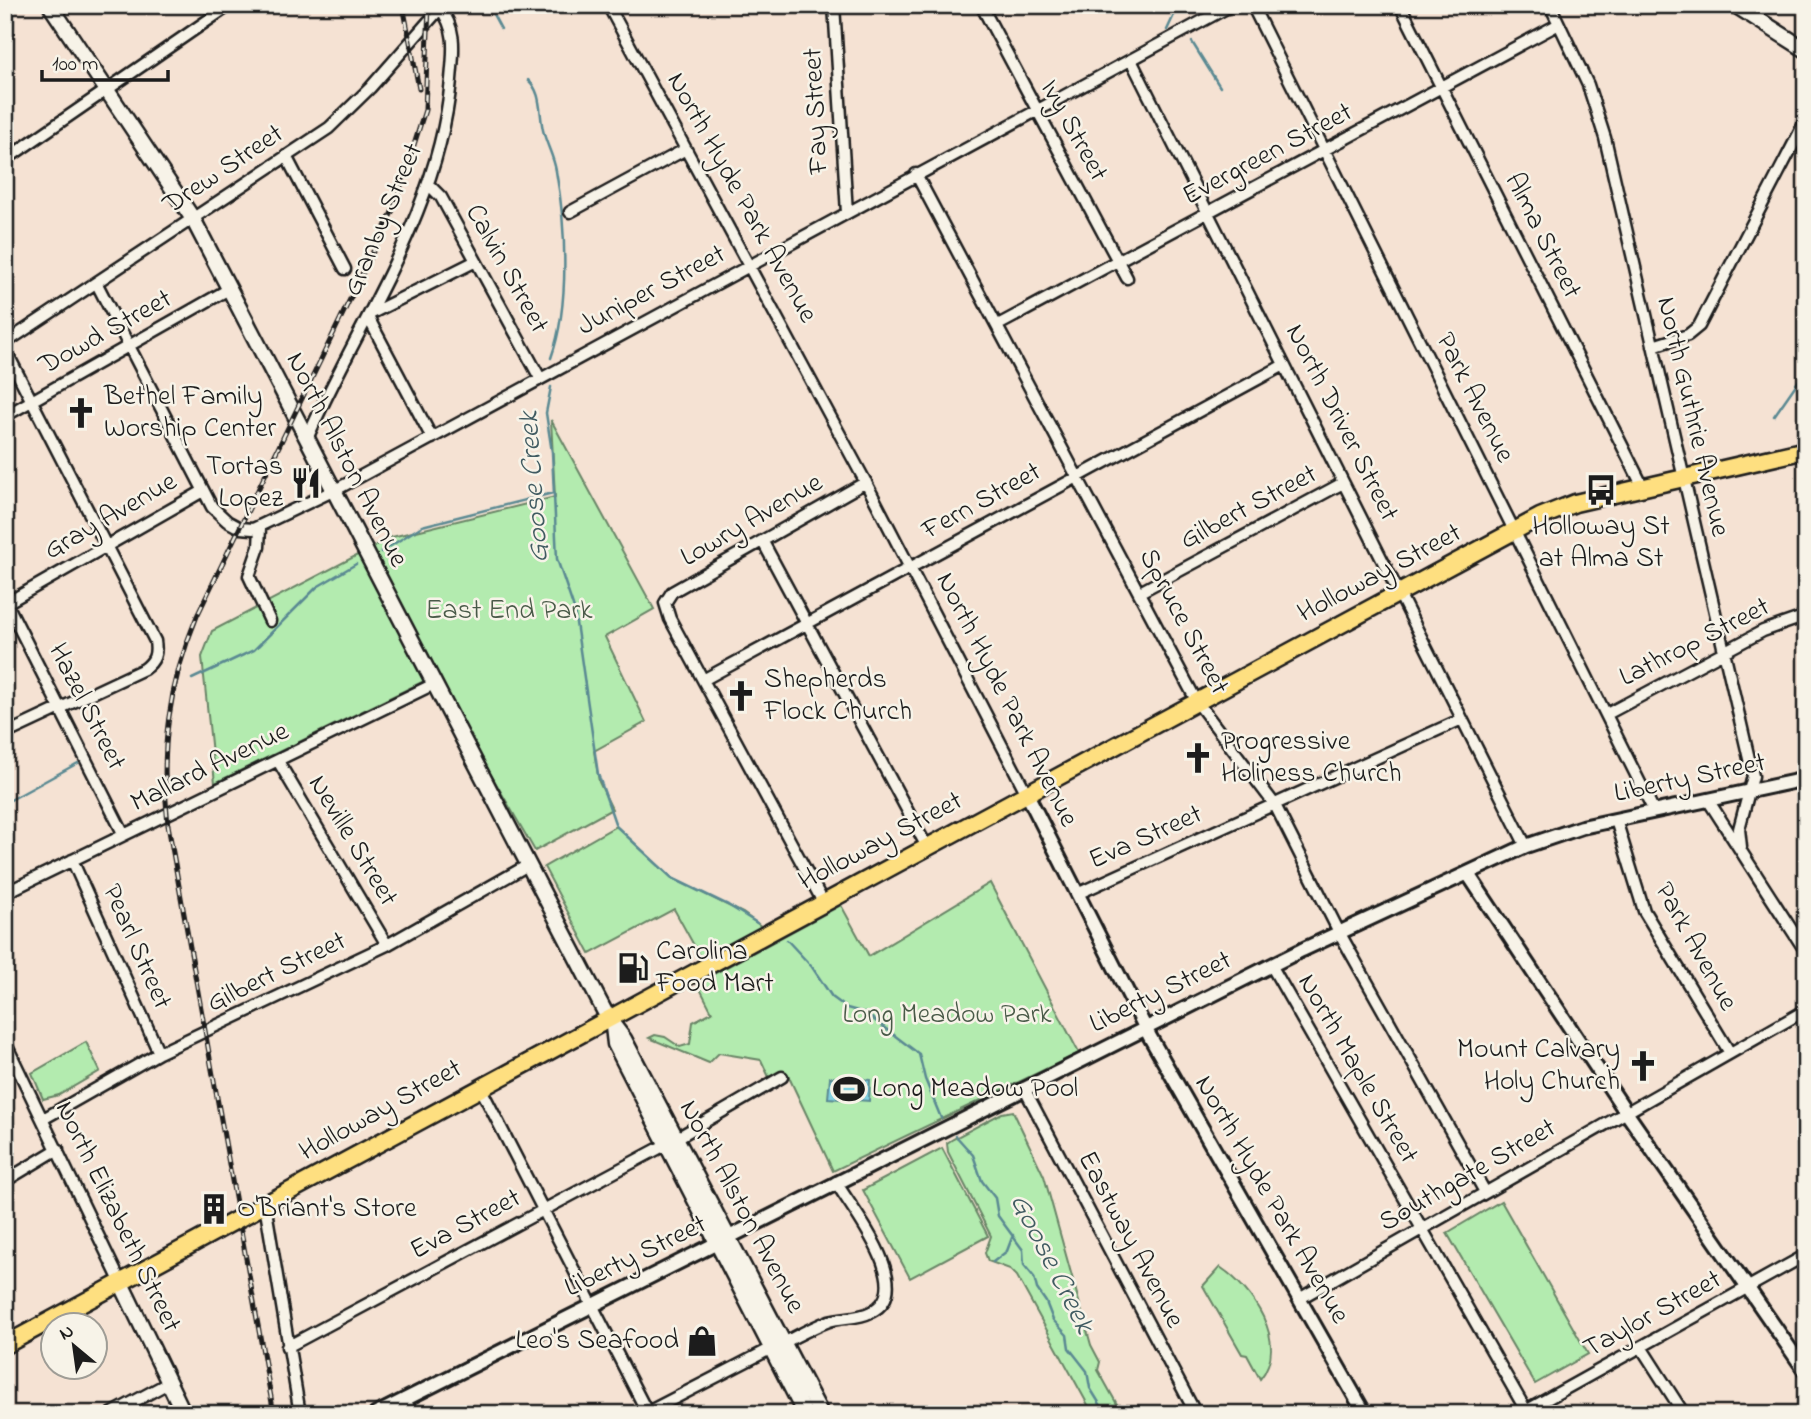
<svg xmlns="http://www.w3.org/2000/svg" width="1811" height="1419" font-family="'Indie Flower',sans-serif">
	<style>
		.green { fill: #b3ebaf; stroke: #688466; stroke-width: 2 }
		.water { fill: #83d1e1; stroke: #5a8992; stroke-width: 2 }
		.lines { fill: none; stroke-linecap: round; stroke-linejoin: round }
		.stream { stroke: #5a8992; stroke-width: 2.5 }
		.minor-casing { stroke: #1c1c1c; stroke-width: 15 }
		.tertiary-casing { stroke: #1c1c1c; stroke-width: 18 }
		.secondary-casing { stroke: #1c1c1c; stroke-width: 19 }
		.primary-casing { stroke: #1c1c1c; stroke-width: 21 }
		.minor { stroke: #f7f3e8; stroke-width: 10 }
		.tertiary { stroke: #f7f3e8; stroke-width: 12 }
		.secondary { stroke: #f7f3e8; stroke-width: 14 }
		.primary { stroke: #fedf80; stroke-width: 16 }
		.rail-casing { stroke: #1c1c1c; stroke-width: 5 }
		.rail { stroke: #f7f3e8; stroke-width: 2.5; stroke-dasharray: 8; stroke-linecap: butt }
		.primary-bridge-casing { stroke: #1c1c1c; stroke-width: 21; stroke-linecap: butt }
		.primary-bridge { stroke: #fedf80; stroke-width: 16 }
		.labels { text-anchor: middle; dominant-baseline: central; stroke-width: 5; stroke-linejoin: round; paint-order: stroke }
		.street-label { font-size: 28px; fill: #1c1c1c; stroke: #f7f3e8 }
		.poi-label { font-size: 28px; fill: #1c1c1c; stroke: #f7f3e8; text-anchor: start }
		.park-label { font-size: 28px; fill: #495a48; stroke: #f7f3e8 }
		.water-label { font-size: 30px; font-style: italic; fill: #405b61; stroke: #f7f3e8 }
	</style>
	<rect width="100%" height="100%" fill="#f5e2d3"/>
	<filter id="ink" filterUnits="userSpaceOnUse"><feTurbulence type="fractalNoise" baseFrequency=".0143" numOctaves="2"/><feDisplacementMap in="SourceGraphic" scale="14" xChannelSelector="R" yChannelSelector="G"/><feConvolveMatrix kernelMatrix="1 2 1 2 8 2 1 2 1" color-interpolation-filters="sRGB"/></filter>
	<g filter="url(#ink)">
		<path class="green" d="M 551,420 L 654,609 L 605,637 L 646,722 L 594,751 L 599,782 L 612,809 L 535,851 L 434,676 L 215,783 L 202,657 L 212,631 L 392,537 L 555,497 Z
			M 616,826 L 672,878 L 743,913 L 762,927 L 702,960 L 674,909 L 590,954 L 544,867 Z
			M 990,883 L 1079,1053 L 833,1171 L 787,1073 L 769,1077 L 761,1060 L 719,1053 L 709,1063 L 649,1038 L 655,1035 L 665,1037 L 680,1047 L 690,1044 L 693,1022 L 712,1012 L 697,983 L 841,905 L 869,956 Z
			M 86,1042 L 100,1071 L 59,1095 L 43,1099 L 32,1073 Z
			M 1013,1111 L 1044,1176 L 1091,1345 L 1100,1362 L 1098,1370 L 1118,1406 L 1114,1414 L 1093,1414 L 1017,1276 L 1010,1269 L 988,1261 L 985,1253 L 991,1236 L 948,1152 L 947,1143 L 953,1139 L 1002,1113 Z
			M 942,1148 L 988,1236 L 910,1278 L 863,1190 Z
			M 1501,1201 L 1588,1354 L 1535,1384 L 1447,1233 Z
			M 1220,1267 C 1252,1288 1290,1343 1260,1379 L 1247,1355 L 1242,1354 L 1203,1286 Z"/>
		<path class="water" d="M 830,1077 L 870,1080 L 869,1101 L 828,1098 Z"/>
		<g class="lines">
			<path class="stream" d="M 488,5 L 501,29
				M 1167,30 L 1174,15 L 1188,5
				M 1192,42 L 1220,87
				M 528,80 C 542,92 539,112 543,130 C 546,144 554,157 556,171 C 566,225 570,306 551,358
				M 551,387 L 546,413 L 552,452 L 557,559 L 574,609 L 598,774 L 616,826 L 672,878 L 728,905 L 757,923
				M 1774,416 L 1806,370
				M 381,552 L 422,526 L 553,493
				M 192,679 L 254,650 L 317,587 L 356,564
				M 5,803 L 78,763
				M 787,940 L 812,967 L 832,997 L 847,1008 L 865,1013 L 919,1054 L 925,1079 L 941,1118
				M 956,1136 L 973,1155 L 982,1181 L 995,1198 L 998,1216 L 1023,1250 L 1024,1265 L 1034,1277 L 1037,1289 L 1046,1302 L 1053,1320 L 1067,1335 L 1069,1348 L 1087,1371 L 1090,1388 L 1106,1414
				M 993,1262 L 1007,1251 L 1013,1235"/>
			<defs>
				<path id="minor" d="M 608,5 L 864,479 L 1027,794
					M 834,5 L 847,213
					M 981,5 L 1127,278
					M 1252,5 L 1654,811
					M 1400,5 L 1643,487
					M 1550,5 L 1588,85 L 1605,138 L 1753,776 L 1739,829 L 1741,847
					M 1131,60 L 1526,846
					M 286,156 L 345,269
					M 5,160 L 230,5
					M 916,174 L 1197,702 L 1275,805 L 1339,932 L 1485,1192
					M 429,185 L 441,197 L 540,378
					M 570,212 L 686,149
					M 97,284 L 212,507 L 227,521 L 240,528 L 253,529 L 339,488 L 1232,5
					M 370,314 L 476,261
					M 368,317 L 432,438
					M 998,325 L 1559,24
					M 5,343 L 329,128 L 370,88 L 443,5
					M 1653,346 L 1688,335 L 1699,326 L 1806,120
					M 5,349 L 155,641 C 157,654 155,661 144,669 L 5,734
					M 5,416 L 229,289
					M 307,439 C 359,320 439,212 451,80 C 453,53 458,31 440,8
					M 260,528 L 259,547 L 249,576 L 270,621
					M 763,542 L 927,847
					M 1140,592 L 1343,483
					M 5,600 L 124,835
					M 5,604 L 203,491
					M 703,680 L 1284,365
					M 1607,714 L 1763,631 L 1806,616
					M 278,761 L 387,945
					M 1708,800 L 1806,952
					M 1616,820 L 1644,911 L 1730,1053
					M 72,860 L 159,1053
					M 5,893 L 434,684
					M 1077,894 L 1462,719
					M 823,902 L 670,619 L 665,603 L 672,592 L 866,482
					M 1271,965 L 1528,1414
					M 5,1042 L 121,1283
					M 480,1087 L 648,1414
					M 1024,1088 L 1196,1414
					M 43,1119 L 159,1053 L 387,945 L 528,865
					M 677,1138 L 782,1077
					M 5,1181 L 58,1149
					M 265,1204 L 300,1414
					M 1299,1299 L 1806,1010
					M 785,1342 C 799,1335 813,1327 829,1321 C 842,1317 858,1319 871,1312 C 918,1289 852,1210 836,1182
					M 287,1347 L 667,1144
					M 1641,1347 L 1684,1414
					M 405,1399 L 412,1414
					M 1522,1413 L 1806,1255
					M 111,1414 L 170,1382
					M 644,1414 L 772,1348"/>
				<path id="tertiary" d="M 1027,794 L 1150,1037 L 1365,1414
					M 1468,874 L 1626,1112 L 1806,1372
					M 376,1414 L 1302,950 L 1526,846 L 1582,827 L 1806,779"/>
				<path id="secondary" d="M 50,5 L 193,219 L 608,1018 L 624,1039 L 821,1414
					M 1735,5 L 1806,50
					M 613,1027 L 615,1044 L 805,1414
					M 121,1283 L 184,1414"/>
				<path id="primary" d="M 251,1212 L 1540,517 L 1575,503 L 1806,450
					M 5,1345 L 216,1231"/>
			</defs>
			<use href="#minor" class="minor-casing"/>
			<use href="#tertiary" class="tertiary-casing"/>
			<use href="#secondary" class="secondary-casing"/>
			<use href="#primary" class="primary-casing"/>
			<use href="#minor" class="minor"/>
			<use href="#tertiary" class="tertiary"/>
			<use href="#secondary" class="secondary"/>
			<use href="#primary" class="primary"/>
			<defs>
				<path id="rail" d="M 403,5 L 419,89
					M 274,1414 L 168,825 C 160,751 168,686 197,616 L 394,208 L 425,110 L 429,5"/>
			</defs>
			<use href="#rail" class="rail-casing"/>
			<use href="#rail" class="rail"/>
			<defs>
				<path id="primary-bridge" d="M 216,1231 L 251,1212"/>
			</defs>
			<use href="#primary-bridge" class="primary-bridge-casing"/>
			<use href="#primary-bridge" class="primary-bridge"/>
		</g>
	</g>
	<defs>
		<symbol id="church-bare" viewBox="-9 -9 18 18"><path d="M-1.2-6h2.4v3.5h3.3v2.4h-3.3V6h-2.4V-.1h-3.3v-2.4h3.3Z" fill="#1c1c1c" stroke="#f7f3e8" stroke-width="2.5" paint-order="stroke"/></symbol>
		<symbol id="restaurant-bare" viewBox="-9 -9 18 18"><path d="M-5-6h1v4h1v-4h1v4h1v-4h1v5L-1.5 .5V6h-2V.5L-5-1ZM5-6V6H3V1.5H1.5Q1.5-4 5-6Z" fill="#1c1c1c" stroke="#f7f3e8" stroke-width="2.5" paint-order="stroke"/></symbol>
		<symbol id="bus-bare" viewBox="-9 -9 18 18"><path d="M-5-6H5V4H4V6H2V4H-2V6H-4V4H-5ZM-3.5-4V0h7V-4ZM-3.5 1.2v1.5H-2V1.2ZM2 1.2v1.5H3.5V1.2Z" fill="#1c1c1c" stroke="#f7f3e8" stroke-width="2.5" paint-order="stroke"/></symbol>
		<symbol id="fuel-bare" viewBox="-9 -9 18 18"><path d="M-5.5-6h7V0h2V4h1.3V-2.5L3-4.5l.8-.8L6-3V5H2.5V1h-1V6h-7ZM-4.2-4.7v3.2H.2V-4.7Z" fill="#1c1c1c" stroke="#f7f3e8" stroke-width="2.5" paint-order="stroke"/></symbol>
		<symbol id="stadium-bare" viewBox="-9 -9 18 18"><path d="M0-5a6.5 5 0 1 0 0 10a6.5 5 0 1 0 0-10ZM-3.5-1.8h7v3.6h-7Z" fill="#1c1c1c" stroke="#f7f3e8" stroke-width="2.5" paint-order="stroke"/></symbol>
		<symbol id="building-bare" viewBox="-9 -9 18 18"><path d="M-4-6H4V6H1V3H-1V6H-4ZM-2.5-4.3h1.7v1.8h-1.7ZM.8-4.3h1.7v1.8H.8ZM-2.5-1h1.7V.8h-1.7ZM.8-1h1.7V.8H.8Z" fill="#1c1c1c" stroke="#f7f3e8" stroke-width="2.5" paint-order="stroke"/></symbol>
		<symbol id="shop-bare" viewBox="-9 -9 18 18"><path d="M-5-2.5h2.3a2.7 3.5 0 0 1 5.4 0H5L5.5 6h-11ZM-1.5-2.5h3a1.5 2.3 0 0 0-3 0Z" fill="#1c1c1c" stroke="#f7f3e8" stroke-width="2.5" paint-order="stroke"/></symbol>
	</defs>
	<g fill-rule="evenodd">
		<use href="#church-bare" x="59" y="391" width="44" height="44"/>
		<use href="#restaurant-bare" x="284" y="461" width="44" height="44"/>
		<use href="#bus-bare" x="1579" y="468" width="44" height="44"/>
		<use href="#church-bare" x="719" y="674" width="44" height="44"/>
		<use href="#church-bare" x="1176" y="736" width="44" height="44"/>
		<use href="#fuel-bare" x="611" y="946" width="44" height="44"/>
		<use href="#church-bare" x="1621" y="1044" width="44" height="44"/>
		<use href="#stadium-bare" x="827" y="1067" width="44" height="44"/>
		<use href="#building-bare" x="192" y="1187" width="44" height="44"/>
		<use href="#shop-bare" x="680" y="1319" width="44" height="44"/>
	</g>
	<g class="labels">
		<g class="street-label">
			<text transform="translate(817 111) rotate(-93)">Fay Street</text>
			<text transform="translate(1073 131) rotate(61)">Ivy Street</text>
			<text transform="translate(1268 155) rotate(-28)">Evergreen Street</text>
			<text transform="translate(224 170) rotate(-34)">Drew Street</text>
			<text transform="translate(741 198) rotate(61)">North Hyde Park Avenue</text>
			<text transform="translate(384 220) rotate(-67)">Granby Street</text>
			<text transform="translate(1542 236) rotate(63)">Alma Street</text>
			<text transform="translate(506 269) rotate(61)">Calvin Street</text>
			<text transform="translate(652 291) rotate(-28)">Juniper Street</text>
			<text transform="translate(106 333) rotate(-29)">Dowd Street</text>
			<text transform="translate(1474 398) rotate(63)">Park Avenue</text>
			<text transform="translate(1692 417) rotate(77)">North Guthrie Avenue</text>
			<text transform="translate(1341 423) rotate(63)">North Driver Street</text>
			<text transform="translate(346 460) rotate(63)">North Alston Avenue</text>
			<text transform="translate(982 502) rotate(-29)">Fern Street</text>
			<text transform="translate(1249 508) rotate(-28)">Gilbert Street</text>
			<text transform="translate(111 517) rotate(-30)">Gray Avenue</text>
			<text transform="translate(752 521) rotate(-30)">Lowry Avenue</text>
			<text transform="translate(1380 574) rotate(-28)">Holloway Street</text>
			<text transform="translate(1183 622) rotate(62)">Spruce Street</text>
			<text transform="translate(1695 643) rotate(-27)">Lathrop Street</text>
			<text transform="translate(1006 700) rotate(63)">North Hyde Park Avenue</text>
			<text transform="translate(86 707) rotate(63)">Hazel Street</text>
			<text transform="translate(210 768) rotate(-26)">Mallard Avenue</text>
			<text transform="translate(1690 779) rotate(-12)">Liberty Street</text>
			<text transform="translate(1146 838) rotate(-24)">Eva Street</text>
			<text transform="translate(352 841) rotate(59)">Neville Street</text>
			<text transform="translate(881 842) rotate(-28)">Holloway Street</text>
			<text transform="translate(136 947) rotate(66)">Pearl Street</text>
			<text transform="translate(1695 947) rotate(61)">Park Avenue</text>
			<text transform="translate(277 973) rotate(-26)">Gilbert Street</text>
			<text transform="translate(1161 993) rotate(-26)">Liberty Street</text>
			<text transform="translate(1357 1069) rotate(60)">North Maple Street</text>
			<text transform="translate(381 1111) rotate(-29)">Holloway Street</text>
			<text transform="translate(1468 1176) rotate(-30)">Southgate Street</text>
			<text transform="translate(1271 1200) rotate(60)">North Hyde Park Avenue</text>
			<text transform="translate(741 1207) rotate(62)">North Alston Avenue</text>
			<text transform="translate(117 1217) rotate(64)">North Elizabeth Street</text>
			<text transform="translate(466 1225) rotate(-28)">Eva Street</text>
			<text transform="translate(1130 1240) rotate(62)">Eastway Avenue</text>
			<text transform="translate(636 1257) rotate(-26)">Liberty Street</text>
			<text transform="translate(1653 1315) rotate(-29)">Taylor Street</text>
		</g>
		<g class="poi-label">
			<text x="104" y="397">Bethel Family<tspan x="104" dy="32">Worship Center</tspan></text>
			<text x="283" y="467" text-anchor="end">Tortas<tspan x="283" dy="32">Lopez</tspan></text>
			<text x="1601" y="527" text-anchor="middle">Holloway St<tspan x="1601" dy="32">at Alma St</tspan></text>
			<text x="764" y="680">Shepherds<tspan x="764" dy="32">Flock Church</tspan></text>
			<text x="1221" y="742">Progressive<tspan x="1221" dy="32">Holiness Church</tspan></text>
			<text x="656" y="952">Carolina<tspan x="656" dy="32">Food Mart</tspan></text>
			<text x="1620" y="1050" text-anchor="end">Mount Calvary<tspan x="1620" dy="32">Holy Church</tspan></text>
			<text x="872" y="1089">Long Meadow Pool</text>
			<text x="237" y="1209">O'Briant's Store</text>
			<text x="679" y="1341" text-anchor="end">Leo's Seafood</text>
		</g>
		<g class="park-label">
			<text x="509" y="611">East End Park</text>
			<text x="947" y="1015">Long Meadow Park</text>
		</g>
		<g class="water-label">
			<text transform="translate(535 487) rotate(-94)">Goose Creek</text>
			<text transform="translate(1051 1264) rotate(63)">Goose Creek</text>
		</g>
	</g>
	<rect width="1811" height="1419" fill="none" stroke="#f7f3e8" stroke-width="28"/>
	<rect x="14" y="14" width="1783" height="1391" fill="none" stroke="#1c1c1c" stroke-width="2.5" filter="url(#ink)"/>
	<g transform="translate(74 1346) rotate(331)"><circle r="33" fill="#f7f3e8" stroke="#9f9d96" stroke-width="2"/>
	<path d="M0-5L12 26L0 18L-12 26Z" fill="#1c1c1c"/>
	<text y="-10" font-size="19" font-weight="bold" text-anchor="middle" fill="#1c1c1c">N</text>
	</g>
	<path d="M42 70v10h126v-10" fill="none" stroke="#1c1c1c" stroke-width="3.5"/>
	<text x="52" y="70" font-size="21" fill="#1c1c1c" stroke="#f7f3e8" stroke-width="5" paint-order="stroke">100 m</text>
</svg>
